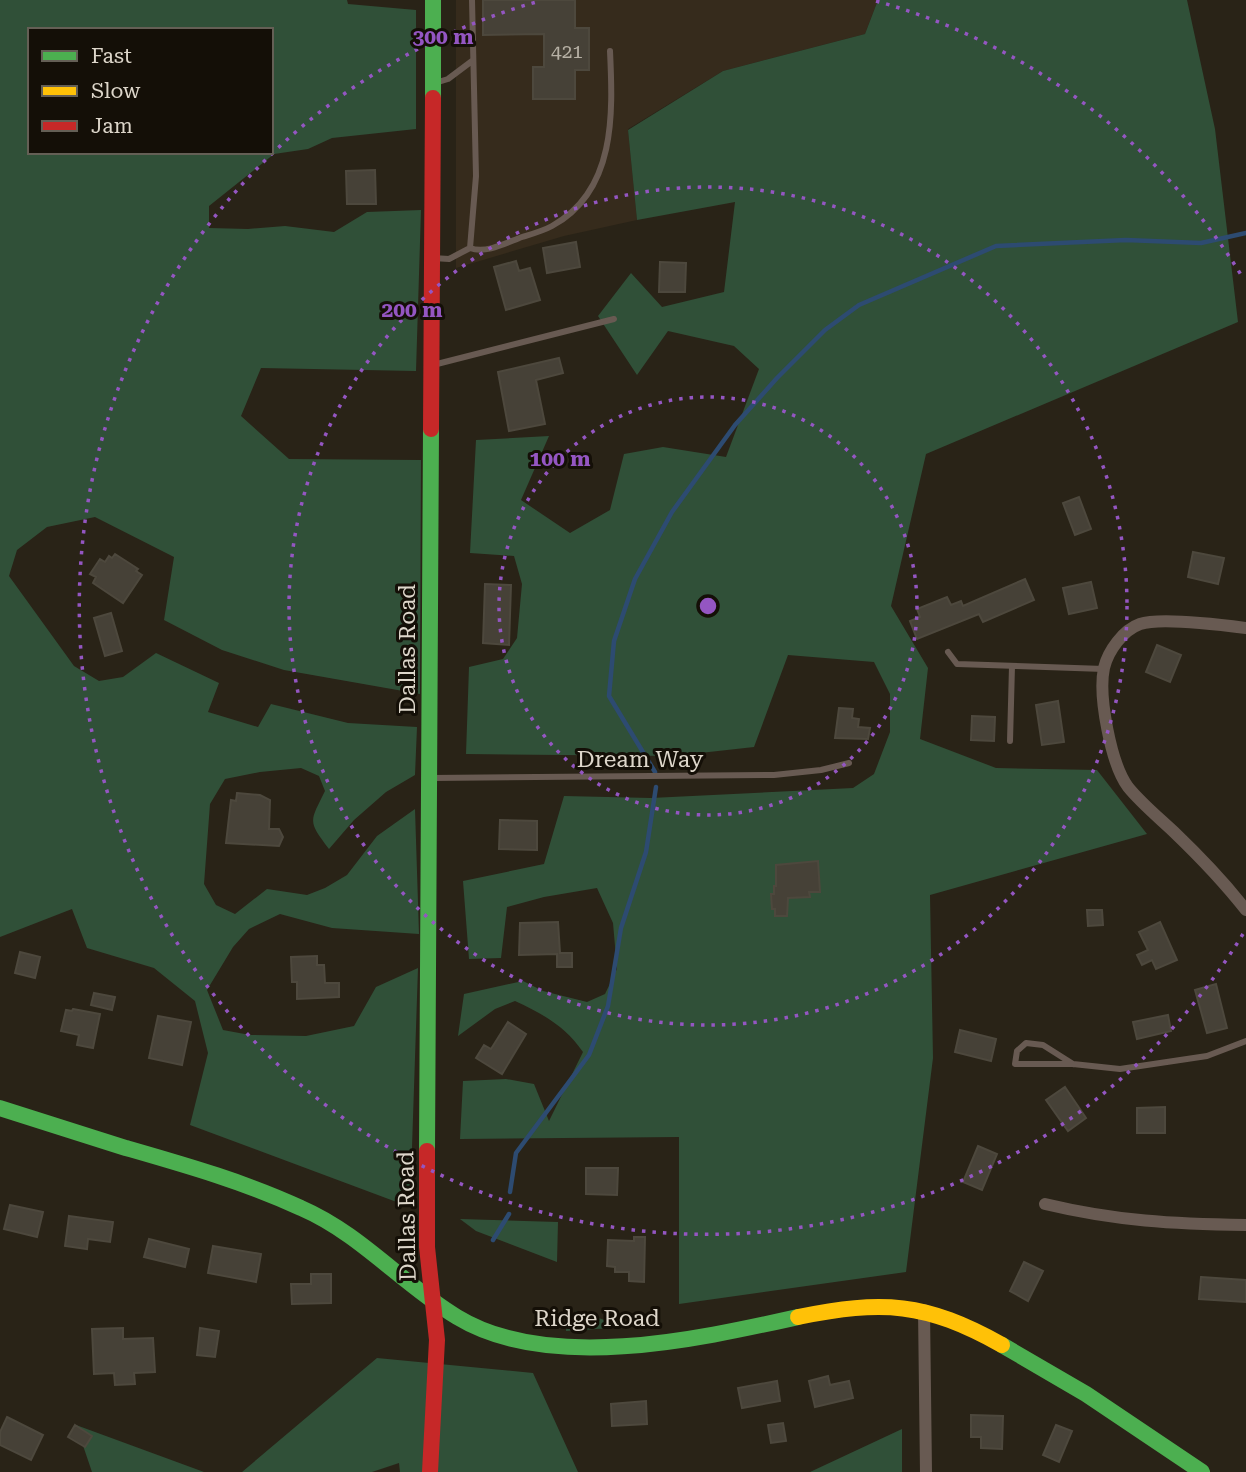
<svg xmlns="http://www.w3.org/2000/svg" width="1246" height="1472" font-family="'Roboto Serif',serif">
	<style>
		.commercial { fill: #362b1c }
		.green { fill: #305038; fill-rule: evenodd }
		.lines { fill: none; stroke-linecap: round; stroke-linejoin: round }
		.stream { stroke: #2d4b71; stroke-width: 4.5 }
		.building { fill: #464137; stroke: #4d483d; stroke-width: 2 }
		.lane { stroke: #685a52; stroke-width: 6 }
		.street { stroke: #685a52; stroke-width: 12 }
		.fast { stroke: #4caf50; stroke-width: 16 }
		.slow { stroke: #ffc107; stroke-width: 16 }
		.jam { stroke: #c62828; stroke-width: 16 }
		.ring { fill: none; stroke: #9456c2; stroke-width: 3.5; stroke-dasharray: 3.5 7 }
		.labels { text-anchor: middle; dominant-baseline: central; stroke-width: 6; stroke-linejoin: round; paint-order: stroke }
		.number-label { font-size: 19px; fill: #b7b1a5 }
		.street-label { font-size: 23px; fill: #ddd6ca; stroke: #140f07 }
		.centre { fill: #9456c2; stroke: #140f07; stroke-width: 3.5 }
		.ring-label { font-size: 21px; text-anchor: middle; font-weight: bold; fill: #9456c2; stroke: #140f07; stroke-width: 6; stroke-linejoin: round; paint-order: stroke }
	</style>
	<rect width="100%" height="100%" fill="#292317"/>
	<path class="commercial" d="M 456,0 L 878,0 L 865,34 L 723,71 L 628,129 L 637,220 L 564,236 L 456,268 Z"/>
	<path class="green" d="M 0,0 L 347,0 L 348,4 L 416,10 L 416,129 L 332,138 L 308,149 L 274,154 L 209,206 L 209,228 L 248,229 L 285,226 L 334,232 L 367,212 L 421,210 L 416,371 L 261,368 L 241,416 L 289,459 L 421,460 L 420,694 L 284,670 L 222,650 L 164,620 L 174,557 L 95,517 L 47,527 L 17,550 L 9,576 L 74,666 L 99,681 L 123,677 L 156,653 L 219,683 L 208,712 L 258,727 L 271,704 L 348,723 L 417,727 L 415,775 L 386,792 L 354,820 L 329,849 C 307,820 310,822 325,791 L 319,776 L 301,768 L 260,772 L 225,779 L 210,804 L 204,884 L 216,905 L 235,914 L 267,889 L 307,895 L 325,888 L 347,875 L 377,836 L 415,809 L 419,934 L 332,928 L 280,914 L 249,929 L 233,947 L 207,990 L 223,1030 L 250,1035 L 306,1036 L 354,1026 L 376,987 L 418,968 L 410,1207 L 190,1125 L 208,1053 L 195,1001 L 154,968 L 87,948 L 72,909 L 0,937 ZM 30,30 L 271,30 L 271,152 L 30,152 Z
		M 878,0 L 1187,0 L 1215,129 L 1238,322 L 926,454 L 891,606 L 928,668 L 920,739 L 996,768 L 1097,770 L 1147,834 L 930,895 L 933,1058 L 906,1272 L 679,1304 L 679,1137 L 460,1139 L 463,1081 L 506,1079 L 534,1084 L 549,1121 L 583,1052 C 565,1026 543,1014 515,1001 L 495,1009 L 458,1036 L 464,994 L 523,981 L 543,991 L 587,1002 L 605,994 L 617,969 L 613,923 L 597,888 L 544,897 L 507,907 L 501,958 L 469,959 L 463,881 L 544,864 L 564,796 L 651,798 L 853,788 L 874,774 L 890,732 L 890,694 L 874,662 L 788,655 L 754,747 L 673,756 L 466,754 L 469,667 L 503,659 L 517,638 L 522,584 L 514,556 L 470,553 L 476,440 L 549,436 L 521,500 L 570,533 L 610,510 L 624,454 L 663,447 L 726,457 L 759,369 L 734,346 L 668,331 L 637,375 L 598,316 L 631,273 L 662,307 L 724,292 L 735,202 L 637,220 L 628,130 L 723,71 L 865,34 Z
		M 460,1219 L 558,1222 L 557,1262 L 476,1231 Z
		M 576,1311 L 627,1327 L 566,1331 L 567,1321 Z
		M 377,1358 L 533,1373 L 578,1472 L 400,1472 L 399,1463 L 372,1472 L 242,1472 Z
		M 76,1425 L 204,1472 L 92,1472 Z
		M 902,1429 L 902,1472 L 810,1472 Z"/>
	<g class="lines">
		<path class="stream" d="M 655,772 L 609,696 L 614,641 L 635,579 L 672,512 L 735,425 L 777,378 L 825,330 L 859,305 L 996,246 L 1126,240 L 1201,243 L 1246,233
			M 510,1192 L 516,1153 L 589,1055 L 608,1006 L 621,928 L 646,852 L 656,787
			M 493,1240 L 509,1214"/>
	</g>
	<path class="building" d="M 483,0 L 575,0 L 575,28 L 589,28 L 589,70 L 575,70 L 575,99 L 533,99 L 533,67 L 544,67 L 544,34 L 483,35 Z
		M 375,170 L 376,204 L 347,204 L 346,171 Z
		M 576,242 L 580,267 L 547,273 L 543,248 Z
		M 516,261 L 519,271 L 530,268 L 540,300 L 506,310 L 494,267 Z
		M 660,262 L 686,263 L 685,292 L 659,292 Z
		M 559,358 L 563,373 L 536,380 L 545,424 L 509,431 L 498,372 Z
		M 1079,497 L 1091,529 L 1075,535 L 1063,503 Z
		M 1193,552 L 1224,558 L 1218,584 L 1188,577 Z
		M 115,554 L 138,569 L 136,571 L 142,575 L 123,603 L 93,583 L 96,577 L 90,574 L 100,559 L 105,562 L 109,556 L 112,558 Z
		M 1025,579 L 1034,600 L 983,622 L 979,614 L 917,639 L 910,621 L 920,617 L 917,609 L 947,597 L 951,605 L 961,601 L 963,606 Z
		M 1091,582 L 1097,608 L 1069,614 L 1063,588 Z
		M 485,584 L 511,585 L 509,645 L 483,643 Z
		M 111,613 L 122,651 L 105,656 L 94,618 Z
		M 1157,645 L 1181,655 L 1170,682 L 1146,672 Z
		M 1058,701 L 1064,742 L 1042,745 L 1036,705 Z
		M 839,708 L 853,709 L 852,718 L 859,719 L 858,727 L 870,728 L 868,739 L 835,738 Z
		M 972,716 L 995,717 L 994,741 L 971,740 Z
		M 237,793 L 260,795 L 270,800 L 269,829 L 279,829 L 283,837 L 279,846 L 226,843 L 231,800 L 236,801 Z
		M 500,820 L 537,821 L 537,850 L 499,849 Z
		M 818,861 L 820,892 L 809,892 L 810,897 L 788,898 L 787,916 L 775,916 L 775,909 L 772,909 L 771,894 L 774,894 L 774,886 L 776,886 L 776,865 Z
		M 1087,910 L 1102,910 L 1103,925 L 1088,926 Z
		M 558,922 L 560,953 L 572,953 L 572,967 L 557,967 L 557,954 L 519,955 L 520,923 Z
		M 1160,922 L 1177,960 L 1156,969 L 1152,960 L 1142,965 L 1137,955 L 1148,950 L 1139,932 Z
		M 20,952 L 40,957 L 35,978 L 15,973 Z
		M 317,956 L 317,965 L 324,965 L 325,983 L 339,983 L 339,997 L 297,999 L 297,982 L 292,982 L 291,957 Z
		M 1216,984 L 1227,1028 L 1207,1033 L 1195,990 Z
		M 94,993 L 115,997 L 112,1010 L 91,1005 Z
		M 73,1009 L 100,1014 L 93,1048 L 77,1045 L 79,1035 L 61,1031 L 66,1010 L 72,1011 Z
		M 1168,1015 L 1171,1031 L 1137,1039 L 1133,1022 Z
		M 158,1016 L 191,1022 L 182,1065 L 149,1058 Z
		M 508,1022 L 526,1034 L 502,1074 L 476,1058 L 484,1045 L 491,1049 Z
		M 960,1030 L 996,1039 L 991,1061 L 955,1052 Z
		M 1065,1087 L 1086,1118 L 1068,1131 L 1046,1100 Z
		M 1165,1107 L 1165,1133 L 1137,1133 L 1137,1108 Z
		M 978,1146 L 997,1154 L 982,1190 L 963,1182 Z
		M 586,1168 L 618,1168 L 617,1195 L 586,1194 Z
		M 10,1205 L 43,1212 L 37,1237 L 4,1229 Z
		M 69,1216 L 113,1222 L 110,1242 L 88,1239 L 87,1249 L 65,1246 Z
		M 634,1237 L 645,1237 L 644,1282 L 629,1281 L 629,1272 L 615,1272 L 615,1267 L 607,1266 L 608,1240 L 634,1241 Z
		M 149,1239 L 189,1249 L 185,1267 L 144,1257 Z
		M 213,1246 L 261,1254 L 256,1282 L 208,1273 Z
		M 1024,1262 L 1043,1271 L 1028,1301 L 1010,1291 Z
		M 311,1274 L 331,1274 L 331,1303 L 292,1304 L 291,1284 L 311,1284 Z
		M 1201,1277 L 1246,1280 L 1246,1302 L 1199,1299 Z
		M 123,1328 L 123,1339 L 153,1338 L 155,1372 L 134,1373 L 135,1384 L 115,1385 L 114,1373 L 94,1374 L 92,1329 Z
		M 200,1328 L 219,1331 L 215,1357 L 197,1355 Z
		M 828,1376 L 830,1385 L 849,1381 L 853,1398 L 815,1407 L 809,1381 Z
		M 777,1381 L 780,1401 L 742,1408 L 738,1388 Z
		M 646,1401 L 647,1424 L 612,1426 L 611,1404 Z
		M 971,1415 L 1003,1416 L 1002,1449 L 981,1448 L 981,1437 L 971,1437 Z
		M 7,1417 L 43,1435 L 31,1460 L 0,1445 L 0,1432 Z
		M 783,1423 L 786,1441 L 771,1443 L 768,1425 Z
		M 75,1425 L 92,1436 L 85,1447 L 68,1437 Z
		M 1056,1425 L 1072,1431 L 1059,1462 L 1043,1455 Z"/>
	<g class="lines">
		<path class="lane" d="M 435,83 L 448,79 L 472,61
			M 470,248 C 486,254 506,243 522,237 C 532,234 543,231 552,226 C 616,191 613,114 610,51
			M 433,258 L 449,259 L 470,248 L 476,176 L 472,0
			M 433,365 L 614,319
			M 948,652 L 957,664 L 1104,669
			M 1010,741 L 1012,666
			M 431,778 L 774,775 L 821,770 L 849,763
			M 1073,1064 L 1043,1045 L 1026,1043 L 1017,1051 L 1015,1064 L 1073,1064 L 1120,1069 L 1207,1056 L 1246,1041"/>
		<path class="street" d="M 1246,628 C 1223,625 1160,617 1140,624 C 1123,630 1108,651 1104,668 C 1098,696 1111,764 1128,787 C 1141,803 1158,817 1174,832 C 1199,856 1224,882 1246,910
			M 1045,1204 C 1116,1221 1174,1224 1246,1225
			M 924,1310 L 926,1472"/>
		<path class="fast" d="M 433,98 L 433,0
			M 0,1108 C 42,1121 84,1135 126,1148 C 185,1165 245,1182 301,1208 C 361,1234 402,1284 457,1317 C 549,1373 699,1339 798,1317
			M 427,1151 L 431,429
			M 1002,1345 L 1086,1394 L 1202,1472"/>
		<path class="slow" d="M 798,1317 C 883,1300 925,1302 1002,1345"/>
		<path class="jam" d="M 431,429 L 433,98
			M 427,1151 L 427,1247 L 437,1340 L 430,1472"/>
	</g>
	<g class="ring">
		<circle cx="708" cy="606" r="209"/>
		<circle cx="708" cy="606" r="419"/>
		<path d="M1243 934A628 628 0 1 1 540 1M876 1A628 628 0 0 1 1243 278"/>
	</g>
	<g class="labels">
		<g class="number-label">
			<text x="567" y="51">421</text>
		</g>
		<g class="street-label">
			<text transform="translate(407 649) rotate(-90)">Dallas Road</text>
			<text x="640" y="759">Dream Way</text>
			<text transform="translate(407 1216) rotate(-91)">Dallas Road</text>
			<text x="597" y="1318">Ridge Road</text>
		</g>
	</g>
	<circle cx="708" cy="606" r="10" class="centre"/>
	<g class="ring-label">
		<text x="443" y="44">300 m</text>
		<text x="412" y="317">200 m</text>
		<text x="560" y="466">100 m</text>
	</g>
	<rect x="28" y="28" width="245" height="126" fill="#140f07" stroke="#645f55" stroke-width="2"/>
	<rect x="42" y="51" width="35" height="10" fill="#4caf50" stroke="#645f55" stroke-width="2"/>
	<text x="91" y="63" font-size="21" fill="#ddd6ca">Fast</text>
	<rect x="42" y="86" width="35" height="10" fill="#ffc107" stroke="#645f55" stroke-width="2"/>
	<text x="91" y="98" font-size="21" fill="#ddd6ca">Slow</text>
	<rect x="42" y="121" width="35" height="10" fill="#c62828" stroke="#645f55" stroke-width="2"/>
	<text x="91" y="133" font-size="21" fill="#ddd6ca">Jam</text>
</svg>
